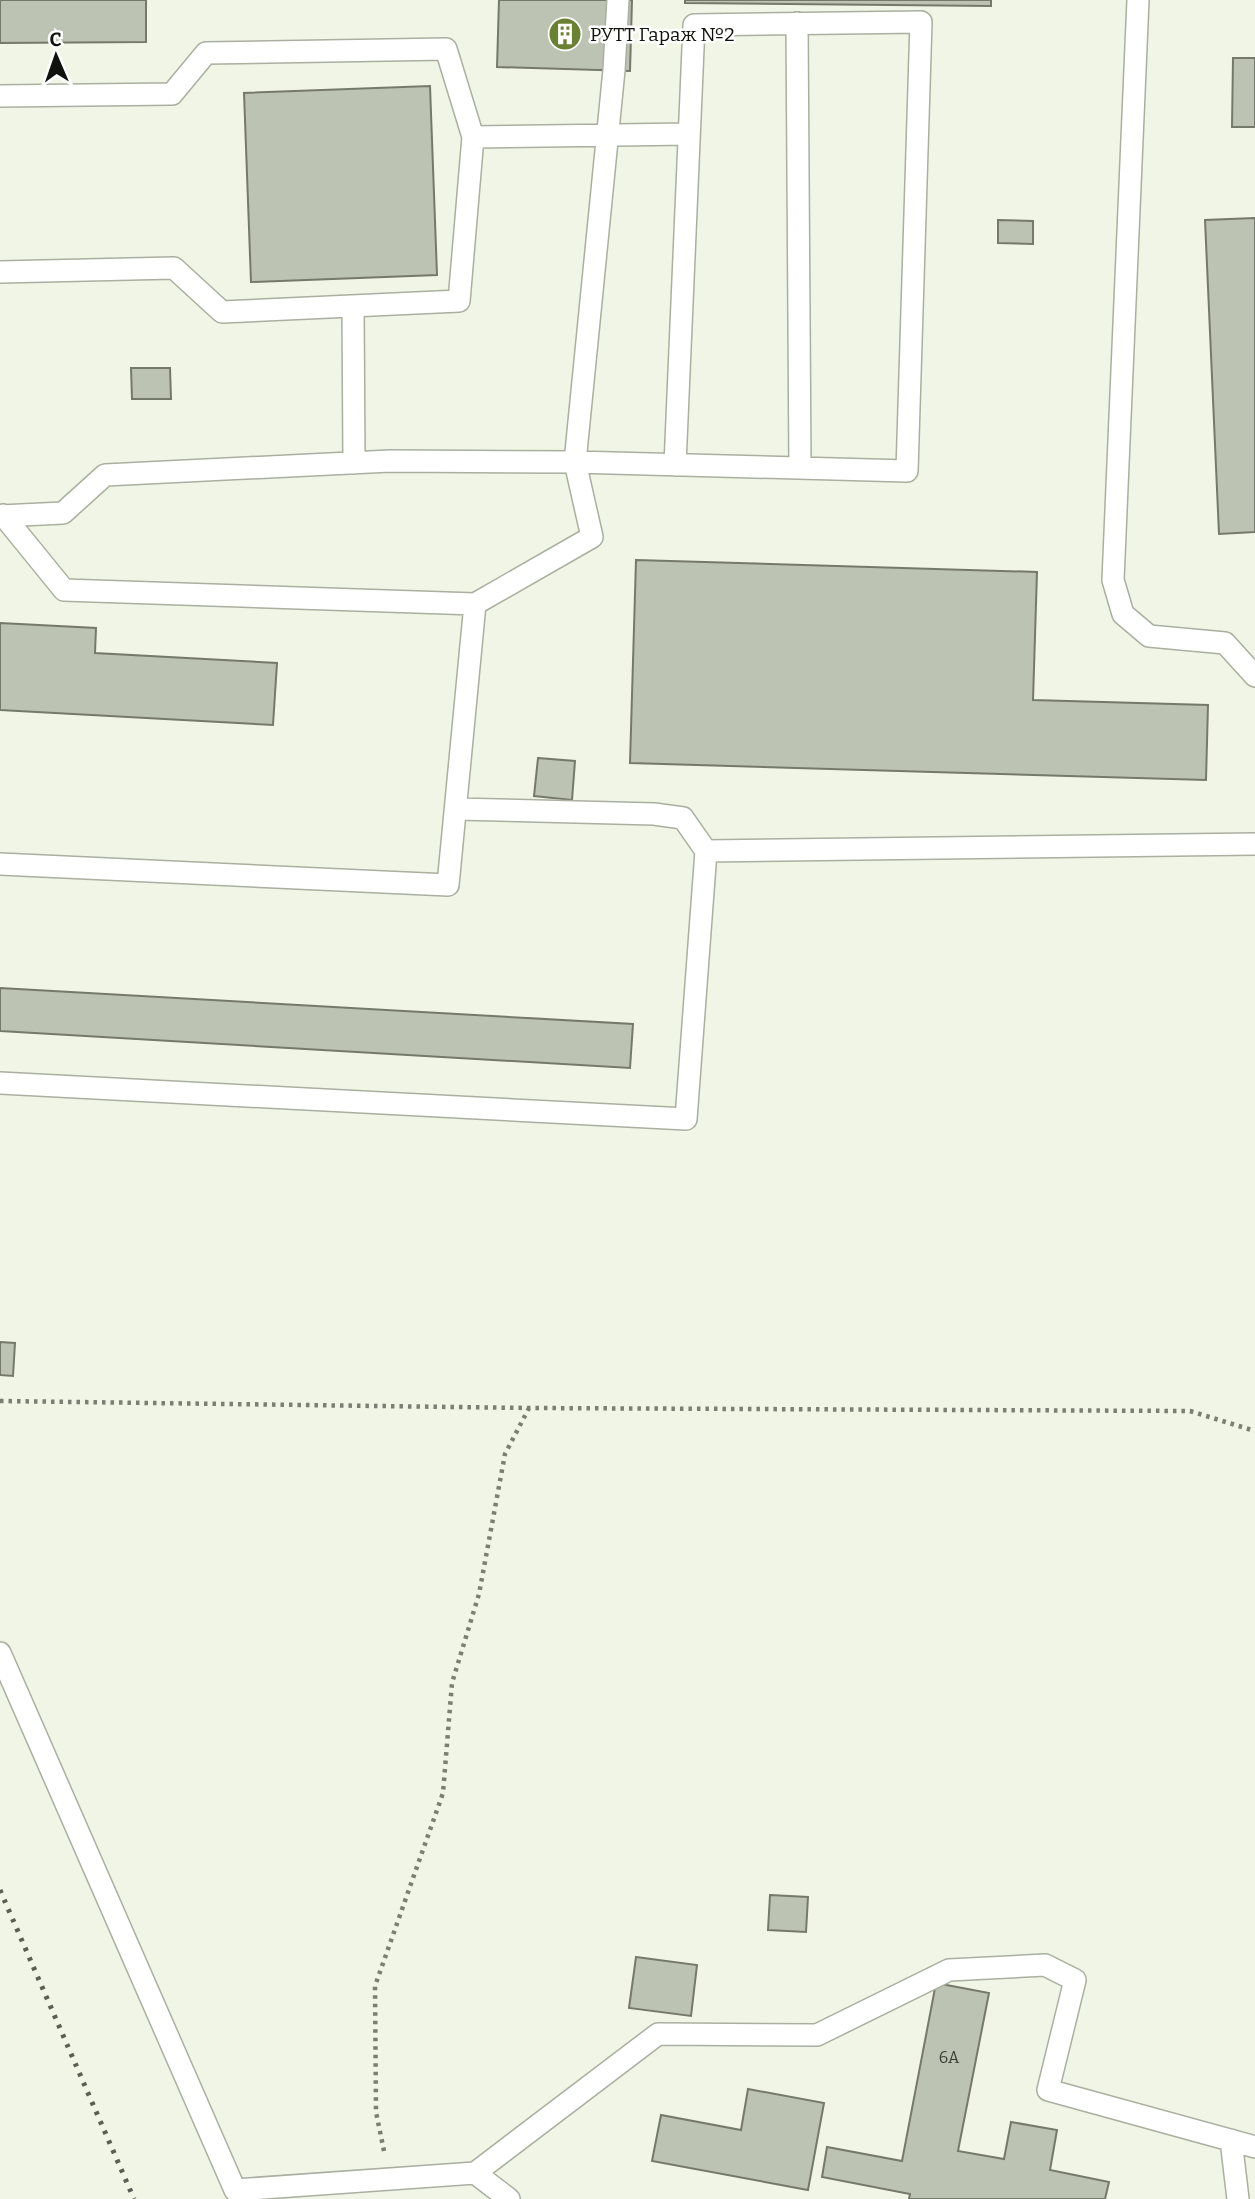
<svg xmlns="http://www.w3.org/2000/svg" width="1255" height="2199" font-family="Bitter,serif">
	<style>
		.building { fill: #bdc3b3; stroke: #75796b; stroke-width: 2 }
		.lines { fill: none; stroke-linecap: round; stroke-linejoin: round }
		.lane-casing { stroke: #aaafa0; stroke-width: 24 }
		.path { stroke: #7a7e73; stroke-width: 4.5; stroke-dasharray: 3.5 5; stroke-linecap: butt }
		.lane { stroke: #fff; stroke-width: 21 }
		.rail { stroke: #5b5e55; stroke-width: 5; stroke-dasharray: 3.5 7; stroke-linecap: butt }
		.labels { text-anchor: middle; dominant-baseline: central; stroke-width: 5; stroke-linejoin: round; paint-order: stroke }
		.number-label { font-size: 16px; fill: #3b3e36 }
		.poi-label { font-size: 19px; fill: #10120d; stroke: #fff; text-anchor: start }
	</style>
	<rect width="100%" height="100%" fill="#f0f5e5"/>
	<path class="building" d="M 0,0 L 146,0 L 146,42 L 0,43 Z
		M 499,0 L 632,0 L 630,71 L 497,67 Z
		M 685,0 L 991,0 L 991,6 L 685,3 Z
		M 1233,58 L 1255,58 L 1255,127 L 1232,127 Z
		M 430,86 L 437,275 L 251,282 L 244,93 Z
		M 1255,218 L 1255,532 L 1219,534 L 1205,220 Z
		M 998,220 L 1033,221 L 1033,244 L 998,243 Z
		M 131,368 L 170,368 L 171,399 L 132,399 Z
		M 636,560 L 1037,572 L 1033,700 L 1208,705 L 1206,780 L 630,763 Z
		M 0,623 L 96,628 L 95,653 L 277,663 L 273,725 L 0,710 Z
		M 538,758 L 575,761 L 572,800 L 534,796 Z
		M 0,988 L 633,1024 L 630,1068 L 0,1031 Z
		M 0,1342 L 15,1343 L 13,1376 L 0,1375 Z
		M 770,1895 L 808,1897 L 806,1932 L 768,1930 Z
		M 636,1957 L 697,1965 L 691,2016 L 629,2008 Z
		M 936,1983 L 989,1993 L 958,2151 L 1004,2159 L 1011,2122 L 1057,2130 L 1050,2170 L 1109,2182 L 1105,2199 L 909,2199 L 910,2194 L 822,2177 L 827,2147 L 902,2161 Z
		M 748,2089 L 824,2103 L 808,2190 L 652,2161 L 661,2115 L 741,2130 Z"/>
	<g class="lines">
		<defs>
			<path id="lane" d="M 1138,0 L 1113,580 L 1123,614 L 1149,636 L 1225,643 L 1255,676
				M 797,23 L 800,468
				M 0,96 L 172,94 L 206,53 L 446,49 L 473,137 L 689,134
				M 0,272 L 174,268 L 222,312 L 459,301 L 473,137
				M 353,306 L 354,463
				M 3,515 L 64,590 L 475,604 L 592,537 L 575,462 L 907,471 L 921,22 L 694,25 L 675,465
				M 0,516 L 63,513 L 105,475 L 390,461 L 575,462 L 614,70 L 618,0
				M 456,809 L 654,814 L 683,818 L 706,851
				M 0,864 L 448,885 L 475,604
				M 0,1083 L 686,1119 L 706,851 L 1255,844
				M 0,1653 L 235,2190 L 475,2173 L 658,2034 L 817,2035 L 949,1970 L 1045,1965 L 1075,1980 L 1048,2090 L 1255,2147
				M 1231,2140 L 1238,2199
				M 475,2173 L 509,2199"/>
		</defs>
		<use href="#lane" class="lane-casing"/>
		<path class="path" d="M 0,1401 L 529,1408 L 1190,1411 L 1255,1431
			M 384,2151 L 376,2112 L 375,1986 L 443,1793 L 452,1683 L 479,1594 L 505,1454 L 529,1408"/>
		<use href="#lane" class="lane"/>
		<path class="rail" d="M 0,1890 L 134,2199"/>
	</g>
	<defs>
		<symbol id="building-disc" viewBox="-11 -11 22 22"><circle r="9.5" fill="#6b8132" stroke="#fff"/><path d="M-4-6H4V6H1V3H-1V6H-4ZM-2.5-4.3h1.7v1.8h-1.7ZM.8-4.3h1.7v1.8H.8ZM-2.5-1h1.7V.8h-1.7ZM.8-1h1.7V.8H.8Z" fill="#fff"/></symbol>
	</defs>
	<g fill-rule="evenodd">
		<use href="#building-disc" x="546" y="15" width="38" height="38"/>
	</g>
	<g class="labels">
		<g class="number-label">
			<text x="949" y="2057">6А</text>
		</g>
		<g class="poi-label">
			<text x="590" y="34">РУТТ Гараж №2</text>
		</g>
	</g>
	<g transform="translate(56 56) rotate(358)" stroke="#ffffff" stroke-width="5" paint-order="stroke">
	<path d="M0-5L12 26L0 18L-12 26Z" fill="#10120d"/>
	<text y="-10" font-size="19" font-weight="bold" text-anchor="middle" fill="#10120d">С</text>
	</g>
</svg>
